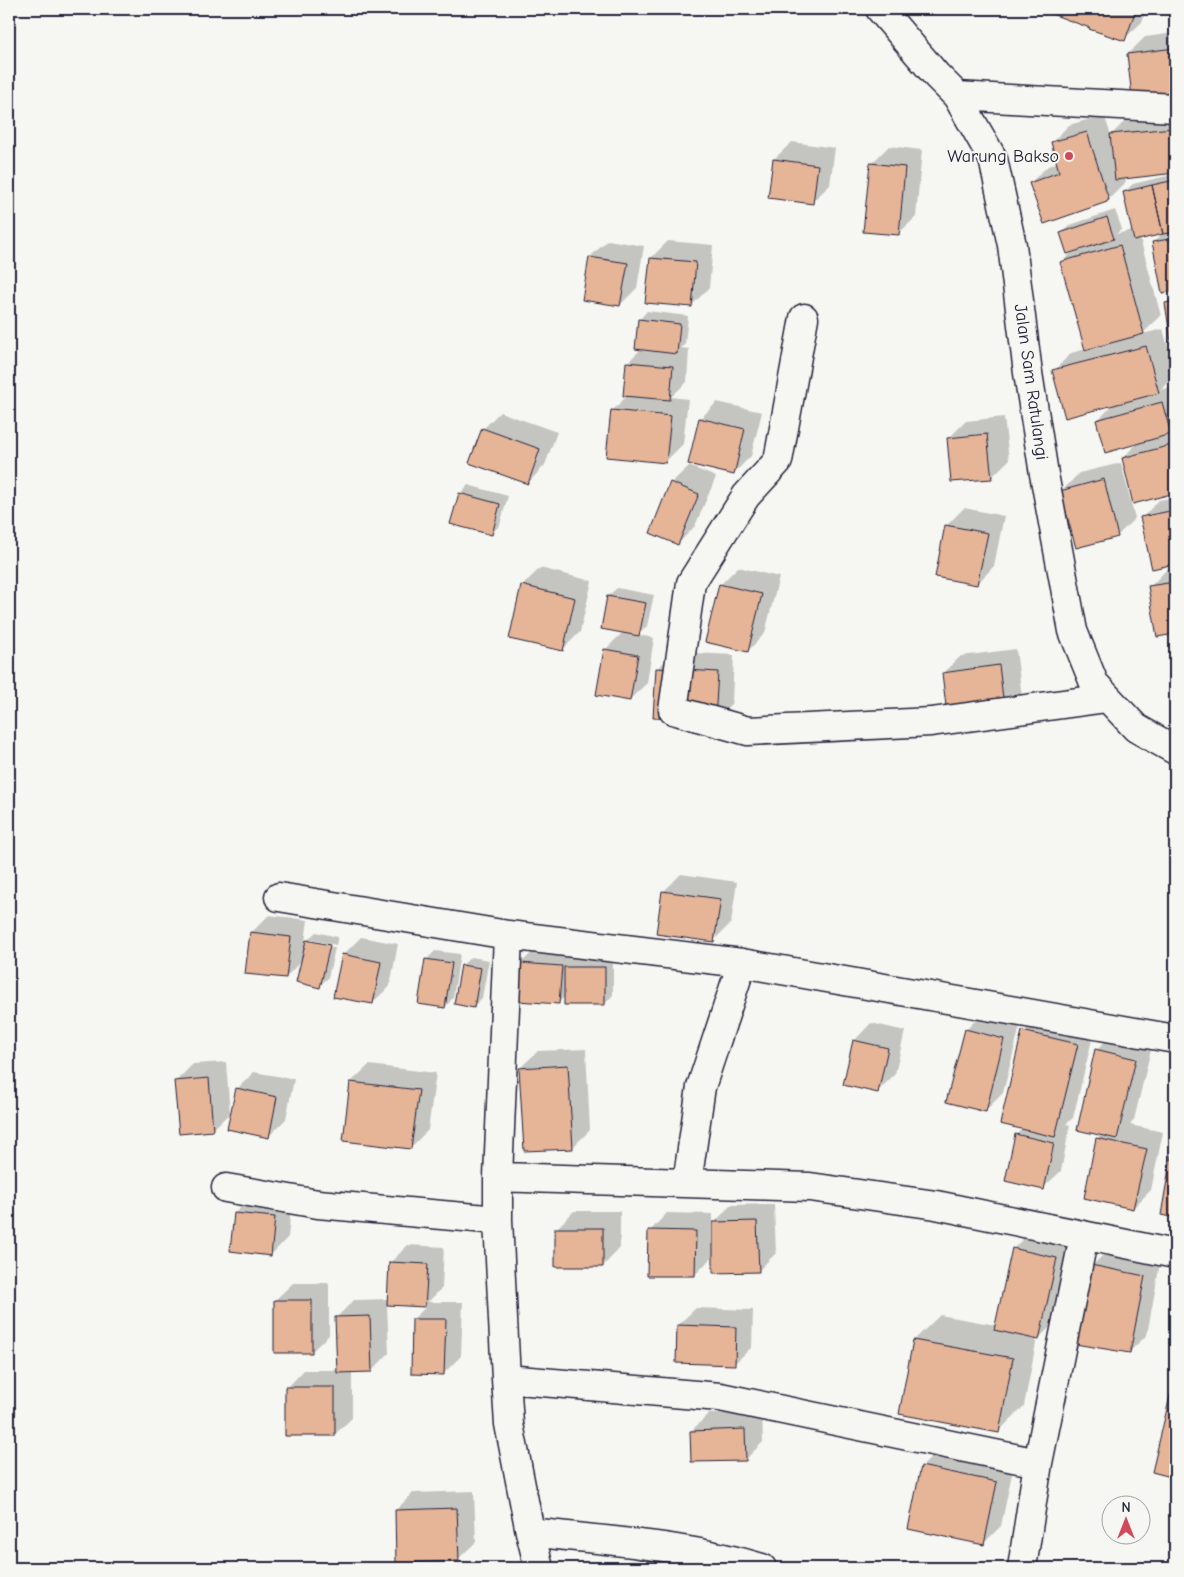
<svg xmlns="http://www.w3.org/2000/svg" width="1184" height="1577" font-family="'Comic Neue',sans-serif">
	<style>
		.shadow { fill: #0003 }
		.building { fill: #e6b497; stroke: #22223b }
		.lines { fill: none; stroke-linecap: round; stroke-linejoin: round }
		.street-casing { stroke: #22223b; stroke-width: 31 }
		.secondary-casing { stroke: #22223b; stroke-width: 31 }
		.street { stroke: #f6f6f2; stroke-width: 28 }
		.secondary { stroke: #f6f6f2; stroke-width: 28 }
		.poi-dot { fill: #d1495b; stroke: #f6f6f2; stroke-width: 2 }
		.labels { text-anchor: middle; dominant-baseline: central; stroke-width: 4; stroke-linejoin: round; paint-order: stroke }
		.poi-label { font-size: 18px; fill: #22223b; stroke: #f6f6f2; text-anchor: end }
		.street-label { font-size: 18px; fill: #22223b; stroke: #f6f6f2 }
	</style>
	<rect width="100%" height="100%" fill="#f6f6f2"/>
	<filter id="ink" filterUnits="userSpaceOnUse"><feTurbulence type="fractalNoise" baseFrequency=".02" numOctaves="2"/><feDisplacementMap in="SourceGraphic" scale="10" xChannelSelector="R" yChannelSelector="G"/><feConvolveMatrix kernelMatrix="1 2 1 2 8 2 1 2 1" color-interpolation-filters="sRGB"/></filter>
	<g filter="url(#ink)">
		<path class="shadow" d="M 1042,9 L 1146,9 L 1142,22 L 1124,39 Z
			M 1175,33 L 1175,91 L 1133,96 L 1128,54 L 1145,37 Z
			M 1175,112 L 1175,172 L 1125,178 L 1126,181 L 1124,184 L 1107,201 L 1030,183 L 1048,166 L 1058,162 L 1052,142 L 1069,125 L 1104,115 L 1111,135 L 1129,117 Z
			M 792,142 L 835,148 L 830,185 L 812,202 L 774,159 Z
			M 889,146 L 922,150 L 916,217 L 898,234 L 871,164 Z
			M 1175,174 L 1175,289 L 1163,292 L 1153,243 L 1163,233 L 1140,238 L 1161,316 L 1142,334 L 1163,329 L 1174,369 L 1175,368 L 1175,375 L 1160,390 L 1175,386 L 1175,428 L 1170,433 L 1175,432 L 1175,492 L 1134,502 L 1123,458 L 1139,441 L 1097,421 L 1115,403 L 1054,371 L 1071,353 L 1086,349 L 1062,262 L 1073,251 L 1061,233 L 1070,225 L 1115,210 L 1122,229 L 1116,234 L 1133,230 L 1124,192 L 1133,184 Z
			M 608,240 L 644,246 L 637,288 L 620,305 L 583,298 L 590,257 Z
			M 668,241 L 713,245 L 709,288 L 691,306 L 651,258 Z
			M 1175,294 L 1175,346 L 1173,347 L 1167,303 Z
			M 647,311 L 688,316 L 685,344 L 681,348 L 689,349 L 687,382 L 671,397 L 688,399 L 683,444 L 666,461 L 612,411 L 628,395 L 628,362 L 641,349 L 639,320 Z
			M 717,402 L 762,412 L 751,456 L 733,474 L 700,419 Z
			M 500,412 L 557,432 L 545,465 L 528,483 L 483,429 Z
			M 1004,417 L 1009,460 L 991,478 L 948,439 L 966,421 Z
			M 1121,463 L 1135,518 L 1118,535 L 1077,546 L 1062,491 L 1079,473 Z
			M 689,466 L 716,477 L 695,526 L 678,544 L 671,483 Z
			M 468,485 L 508,496 L 500,525 L 491,534 L 460,494 Z
			M 1175,497 L 1175,563 L 1152,567 L 1142,518 L 1159,500 Z
			M 964,508 L 1004,516 L 994,566 L 977,584 L 946,526 Z
			M 738,567 L 779,577 L 765,633 L 748,651 L 721,584 Z
			M 540,568 L 592,581 L 580,632 L 562,650 L 522,586 Z
			M 1175,568 L 1175,632 L 1158,635 L 1150,587 L 1167,569 Z
			M 617,588 L 654,595 L 647,626 L 638,635 L 654,638 L 647,683 L 629,700 L 605,650 L 623,632 L 608,596 Z
			M 1016,649 L 1023,705 L 1006,722 L 943,673 L 961,656 Z
			M 674,652 L 734,655 L 732,703 L 715,720 L 657,669 Z
			M 681,874 L 737,882 L 731,923 L 714,940 L 663,892 Z
			M 269,915 L 308,920 L 305,942 L 316,932 L 338,937 L 336,945 L 311,940 L 311,942 L 335,948 L 328,978 L 319,986 L 302,960 L 286,977 L 251,933 Z
			M 361,937 L 398,944 L 390,986 L 372,1003 L 343,955 Z
			M 539,946 L 578,949 L 578,959 L 613,959 L 613,995 L 605,1004 L 565,996 L 558,1003 L 521,963 Z
			M 435,951 L 460,954 L 453,998 L 445,1007 L 426,960 Z
			M 471,957 L 489,960 L 482,998 L 473,1007 L 462,965 Z
			M 984,1012 L 1021,1022 L 1003,1093 L 985,1111 L 966,1030 Z
			M 1041,1014 L 1095,1027 L 1073,1118 L 1066,1124 L 1070,1125 L 1061,1171 L 1043,1188 L 1016,1135 L 1023,1128 L 1024,1032 Z
			M 871,1023 L 905,1031 L 895,1074 L 878,1091 L 854,1041 Z
			M 1114,1032 L 1153,1041 L 1134,1120 L 1130,1125 L 1163,1132 L 1151,1190 L 1133,1208 L 1097,1139 L 1102,1134 L 1097,1050 Z
			M 586,1049 L 590,1130 L 572,1148 L 520,1068 L 538,1051 Z
			M 226,1062 L 230,1113 L 212,1130 L 176,1081 L 193,1064 Z
			M 369,1065 L 436,1073 L 428,1130 L 411,1147 L 351,1082 Z
			M 254,1072 L 294,1079 L 286,1119 L 269,1136 L 237,1089 Z
			M 1175,1140 L 1175,1216 L 1163,1214 Z
			M 253,1196 L 292,1200 L 288,1237 L 271,1255 L 235,1213 Z
			M 774,1204 L 776,1253 L 758,1271 L 714,1255 L 695,1275 L 650,1231 L 667,1213 L 713,1214 L 713,1224 L 731,1205 Z
			M 574,1211 L 620,1211 L 620,1248 L 603,1266 L 557,1228 Z
			M 1031,1231 L 1074,1240 L 1056,1321 L 1039,1338 L 1037,1338 L 1024,1406 L 998,1432 L 914,1340 L 940,1315 L 996,1325 L 1014,1248 Z
			M 408,1245 L 444,1247 L 442,1288 L 428,1302 L 463,1302 L 461,1356 L 444,1373 L 413,1319 L 427,1306 L 387,1304 L 389,1353 L 372,1371 L 352,1372 L 352,1418 L 334,1435 L 287,1388 L 304,1370 L 338,1370 L 337,1317 L 354,1300 L 389,1299 L 390,1263 Z
			M 1110,1248 L 1161,1258 L 1147,1335 L 1129,1352 L 1092,1266 Z
			M 293,1283 L 329,1283 L 329,1335 L 311,1352 L 275,1300 Z
			M 696,1308 L 753,1310 L 752,1347 L 734,1364 L 678,1325 Z
			M 1175,1380 L 1175,1477 L 1154,1471 Z
			M 762,1412 L 763,1442 L 746,1459 L 691,1431 L 709,1414 Z
			M 939,1449 L 1014,1464 L 1001,1526 L 983,1544 L 922,1467 Z
			M 474,1491 L 476,1542 L 458,1559 L 396,1510 L 413,1493 Z
			M 646,1553 L 673,1554 L 673,1568 L 637,1568 L 637,1561 Z
			M 694,1561 L 741,1568 L 692,1568 Z"/>
		<path class="building" d="M 1038,9 L 1082,9 L 1094,13 L 1096,9 L 1136,9 L 1125,41 L 1089,29 L 1090,28 Z
			M 1175,48 L 1175,92 L 1132,97 L 1127,54 Z
			M 1173,128 L 1175,151 L 1175,173 L 1115,180 L 1110,134 Z
			M 1087,132 L 1109,200 L 1107,201 L 1107,202 L 1044,224 L 1029,183 L 1059,172 L 1051,142 Z
			M 773,159 L 818,165 L 813,204 L 768,198 Z
			M 870,163 L 905,167 L 899,235 L 863,232 Z
			M 1175,180 L 1175,232 L 1163,234 L 1152,185 Z
			M 1152,185 L 1163,234 L 1134,241 L 1123,192 Z
			M 1107,217 L 1114,239 L 1067,254 L 1060,233 Z
			M 1175,238 L 1175,291 L 1162,293 L 1152,242 Z
			M 1120,245 L 1144,334 L 1085,350 L 1060,262 Z
			M 589,257 L 628,263 L 620,306 L 582,300 Z
			M 650,258 L 696,262 L 692,307 L 645,303 Z
			M 1175,301 L 1175,348 L 1172,348 L 1165,303 Z
			M 638,319 L 680,324 L 677,354 L 635,349 Z
			M 1146,346 L 1159,393 L 1065,418 L 1052,370 Z
			M 626,362 L 673,366 L 670,400 L 623,396 Z
			M 1162,402 L 1171,434 L 1105,453 L 1096,420 Z
			M 611,410 L 671,416 L 666,463 L 606,457 Z
			M 699,418 L 745,429 L 734,475 L 688,464 Z
			M 482,428 L 540,449 L 528,484 L 469,463 Z
			M 987,434 L 992,479 L 951,482 L 947,438 Z
			M 1175,444 L 1175,493 L 1133,504 L 1122,458 Z
			M 1104,479 L 1118,537 L 1076,548 L 1060,491 Z
			M 670,482 L 699,494 L 678,545 L 650,533 Z
			M 459,493 L 500,504 L 492,535 L 450,524 Z
			M 1175,510 L 1175,564 L 1152,569 L 1140,517 Z
			M 945,525 L 988,533 L 977,585 L 935,577 Z
			M 1175,582 L 1175,634 L 1157,637 L 1148,586 Z
			M 719,584 L 762,594 L 748,652 L 705,642 Z
			M 521,585 L 575,598 L 563,651 L 509,639 Z
			M 607,596 L 646,603 L 639,636 L 601,629 Z
			M 604,649 L 638,655 L 630,701 L 596,695 Z
			M 999,665 L 1006,723 L 949,731 L 942,673 Z
			M 656,668 L 718,672 L 715,721 L 653,718 Z
			M 662,891 L 721,899 L 714,942 L 656,934 Z
			M 250,932 L 291,937 L 286,978 L 245,974 Z
			M 306,940 L 330,945 L 320,988 L 296,982 Z
			M 342,954 L 381,962 L 373,1004 L 333,997 Z
			M 425,959 L 452,963 L 445,1008 L 418,1004 Z
			M 520,963 L 562,966 L 559,1004 L 517,1001 Z
			M 461,965 L 481,968 L 474,1008 L 454,1004 Z
			M 564,967 L 605,967 L 605,1005 L 564,1005 Z
			M 965,1029 L 1004,1039 L 986,1112 L 946,1102 Z
			M 1022,1031 L 1078,1044 L 1055,1137 L 1000,1124 Z
			M 853,1040 L 888,1048 L 878,1093 L 843,1085 Z
			M 1095,1049 L 1136,1059 L 1117,1139 L 1077,1130 Z
			M 568,1065 L 573,1149 L 524,1151 L 519,1068 Z
			M 209,1078 L 213,1131 L 179,1134 L 174,1081 Z
			M 350,1082 L 419,1090 L 411,1149 L 343,1141 Z
			M 236,1088 L 277,1097 L 269,1138 L 227,1129 Z
			M 1175,1133 L 1175,1218 L 1161,1215 Z
			M 1015,1134 L 1054,1143 L 1044,1190 L 1005,1181 Z
			M 1096,1138 L 1147,1149 L 1133,1209 L 1084,1198 Z
			M 234,1213 L 275,1217 L 271,1256 L 230,1251 Z
			M 757,1221 L 759,1272 L 713,1273 L 713,1222 Z
			M 555,1228 L 603,1228 L 603,1267 L 555,1267 Z
			M 648,1230 L 696,1231 L 695,1276 L 647,1276 Z
			M 1012,1248 L 1057,1258 L 1039,1340 L 994,1330 Z
			M 389,1262 L 428,1264 L 425,1307 L 387,1305 Z
			M 1091,1265 L 1145,1276 L 1130,1353 L 1075,1344 Z
			M 274,1300 L 312,1300 L 312,1353 L 274,1353 Z
			M 370,1316 L 372,1372 L 337,1373 L 335,1317 Z
			M 412,1319 L 446,1319 L 444,1375 L 411,1374 Z
			M 677,1325 L 736,1327 L 735,1365 L 676,1363 Z
			M 913,1340 L 1013,1358 L 999,1433 L 899,1414 Z
			M 1175,1375 L 1175,1478 L 1152,1472 Z
			M 285,1387 L 335,1387 L 335,1436 L 285,1436 Z
			M 745,1429 L 746,1461 L 691,1462 L 690,1431 Z
			M 921,1466 L 997,1482 L 984,1545 L 908,1529 Z
			M 457,1508 L 459,1561 L 396,1563 L 395,1510 Z
			M 636,1561 L 665,1562 L 665,1568 L 636,1568 Z"/>
		<g class="lines">
			<defs>
				<path id="street" d="M 957,96 L 1175,108
					M 804,318 L 778,461 L 746,496 L 691,583 L 673,710 L 748,731 L 931,722 L 1107,698
					M 279,897 L 508,935 L 742,963 L 1175,1039
					M 508,935 L 498,1177 L 810,1187 L 936,1205 L 1175,1254
					M 498,1177 L 498,1220 L 506,1379 L 509,1424 L 530,1532 L 539,1568
					M 687,1183 L 701,1087 L 742,963
					M 226,1188 L 318,1204 L 498,1220
					M 506,1379 L 720,1397 L 1038,1463
					M 530,1532 C 607,1541 688,1545 762,1568
					M 1022,1568 L 1038,1463 L 1084,1236"/>
				<path id="secondary" d="M 880,9 L 937,76 L 957,96 L 993,159 L 1012,245 L 1028,373 L 1044,474 L 1073,631 L 1094,683 L 1136,728 L 1175,750"/>
			</defs>
			<use href="#street" class="street-casing"/>
			<use href="#secondary" class="secondary-casing"/>
			<use href="#street" class="street"/>
			<use href="#secondary" class="secondary"/>
		</g>
	</g>
	<circle class="poi-dot" cx="1069" cy="156" r="5"/>
	<g class="labels">
		<g class="poi-label">
			<text x="1059" y="156">Warung Bakso</text>
		</g>
		<g class="street-label">
			<text transform="translate(1031 382) rotate(82)">Jalan Sam Ratulangi</text>
		</g>
	</g>
	<rect width="1184" height="1577" fill="none" stroke="#f6f6f2" stroke-width="30"/>
	<rect x="15" y="15" width="1154" height="1547" fill="none" stroke="#22223b" stroke-width="2" filter="url(#ink)"/>
	<g transform="translate(1126 1520)"><circle r="24" fill="#f6f6f2" stroke="#a1a1a9"/>
	<path d="M0-4L9 19L0 12L-9 19Z" fill="#d1495b"/>
	<text y="-8" font-size="14" font-weight="bold" text-anchor="middle" fill="#22223b">N</text>
	</g>
</svg>
